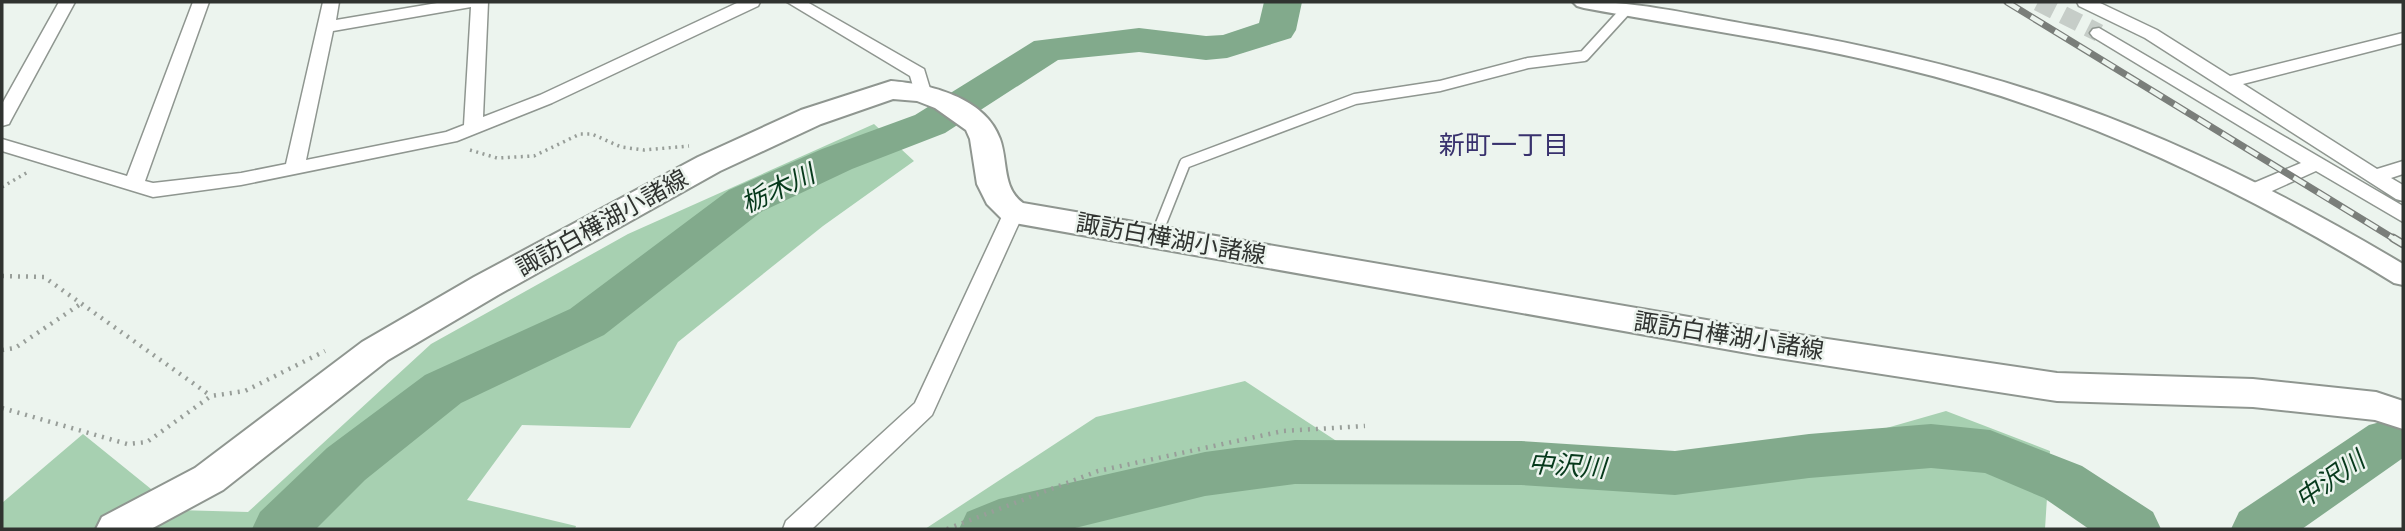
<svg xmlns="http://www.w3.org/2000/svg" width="2405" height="531" font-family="'Fira Sans','Noto Sans JP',sans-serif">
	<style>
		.green { fill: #a7d0b1 }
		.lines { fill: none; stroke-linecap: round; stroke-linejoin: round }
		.river { fill: #82aa8c; fill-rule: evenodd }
		.minor-tunnel { stroke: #c6cdc8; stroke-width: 18; stroke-dasharray: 18 10; stroke-linecap: butt }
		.service-casing { stroke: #8f9690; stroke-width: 13 }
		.minor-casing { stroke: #8f9690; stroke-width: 3 }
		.tertiary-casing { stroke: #8f9690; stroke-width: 4 }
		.primary-casing { stroke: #8f9690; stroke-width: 4 }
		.path-far1 { stroke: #989e99; stroke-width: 3.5; stroke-dasharray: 2 4.5; stroke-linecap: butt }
		.path { stroke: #989e99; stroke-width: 4.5; stroke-dasharray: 2 6; stroke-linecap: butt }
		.service { stroke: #fff; stroke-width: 10 }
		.minor { fill: #fff; fill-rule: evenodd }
		.tertiary { fill: #fff; fill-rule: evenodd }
		.primary { fill: #fff; fill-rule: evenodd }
		.rail-far1-casing { stroke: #7a7e7a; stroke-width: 7 }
		.rail-casing { stroke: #7a7e7a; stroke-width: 9 }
		.rail-far1 { stroke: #ecf4ee; stroke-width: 4.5; stroke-dasharray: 14; stroke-linecap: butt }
		.rail { stroke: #ecf4ee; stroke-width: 6; stroke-dasharray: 18; stroke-linecap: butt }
		.labels { text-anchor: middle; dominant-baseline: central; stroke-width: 5; stroke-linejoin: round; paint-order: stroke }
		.street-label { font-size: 24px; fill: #303330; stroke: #ecf4ee }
		.neighbourhood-label { font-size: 26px; fill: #38316d; stroke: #ecf4ee }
		.water-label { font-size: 26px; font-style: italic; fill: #06391b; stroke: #ecf4ee }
	</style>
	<rect width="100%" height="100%" fill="#ecf4ee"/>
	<path class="green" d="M 874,124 L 914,161 L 823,226 L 678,342 L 630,428 L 522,425 L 467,500 L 576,526 L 575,529 L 2,529 L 2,503 L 83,434 L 177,510 L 248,512 L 431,344 L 628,234 Z
		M 1245,381 L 1390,476 L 1670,490 L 1946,411 L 2050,451 L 2045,529 L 925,529 L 1096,417 Z"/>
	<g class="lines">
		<path class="river" d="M 1264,2 L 1302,2 L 1296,30 L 1291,38 L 1227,58 L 1206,60 L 1139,52 L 1058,60 L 945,133 L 852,169 L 761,212 L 604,335 L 461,403 L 365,480 L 316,529 L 252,529 L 260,512 L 327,448 L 425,375 L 570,309 L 729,190 L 822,149 L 915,115 L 1034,41 L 1139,28 L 1206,36 L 1223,35 L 1259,23 Z
			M 2403,416 L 2403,458 L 2302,529 L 2231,529 L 2239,512 L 2369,425 Z
			M 1931,424 L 1990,430 L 2082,466 L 2153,512 L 2161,529 L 2089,529 L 2044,498 L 1985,473 L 1931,468 L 1809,478 L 1675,495 L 1521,485 L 1295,484 L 1205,496 L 1071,529 L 959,529 L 967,512 L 999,499 L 1205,452 L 1295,440 L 1521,441 L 1675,451 L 1809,434 Z"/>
		<path class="minor-tunnel" d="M 2038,2 L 2099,33"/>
		<defs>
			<path id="service" d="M 1156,236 L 1185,163 L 1355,99 L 1440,86 L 1528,63 L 1584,56 L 1626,10"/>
			<path id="minor" d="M 59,2 L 75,2 L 11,120 L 9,124 L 2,126 L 2,104 Z
				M 193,2 L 209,2 L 145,181 L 153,183 L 241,173 L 286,164 L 323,2 L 339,2 L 336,20 L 443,2 L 488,2 L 483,117 L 540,95 L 739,2 L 760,2 L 758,6 L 552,103 L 457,141 L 241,185 L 153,197 L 2,151 L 2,139 L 127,176 ZM 471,7 L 464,125 L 446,132 L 306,160 L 333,31 Z
				M 787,2 L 807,2 L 924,69 L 931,92 L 922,98 L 916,96 L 910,76 Z
				M 2077,2 L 2098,2 L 2157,30 L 2230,76 L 2403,33 L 2403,43 L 2243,84 L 2377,169 L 2403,161 L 2403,174 L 2391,178 L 2403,185 L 2403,201 L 2396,199 L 2145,38 L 2079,6 Z
				M 2099,28 L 2403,206 L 2403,222 L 2316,171 L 2263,195 L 2249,195 L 2246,190 L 2249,185 L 2301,163 L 2093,37 L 2090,33 L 2093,29 Z
				M 1014,205 L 1021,207 L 1024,212 L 932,415 L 812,529 L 783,529 L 786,521 L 915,403 L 1004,212 L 1007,207 Z"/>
			<path id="tertiary" d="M 1573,2 C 1633,0 1693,15 1751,25 C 1851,42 1949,63 2045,95 C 2171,136 2289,196 2403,264 L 2403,285 L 2394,283 C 2240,188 2077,110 1901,68 C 1797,42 1690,28 1584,8 L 1577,6 Z"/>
			<path id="primary" d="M 891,81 C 929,84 985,97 1000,139 C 1008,161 1002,188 1023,203 L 1759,329 L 2057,373 L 2253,379 L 2376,392 L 2403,401 L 2403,429 L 2375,420 L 2253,407 L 2057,401 L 1759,355 L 1014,223 L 1003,220 L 987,204 L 977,184 L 970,139 L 966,130 L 935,108 L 917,101 L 893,99 L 821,124 L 720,171 L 498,295 L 388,360 L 223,490 L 151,529 L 96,529 L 102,517 L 195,468 L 362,342 L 474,277 L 698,157 L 801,110 Z"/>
		</defs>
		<use href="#service" class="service-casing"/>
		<use href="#minor" class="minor-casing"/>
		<use href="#tertiary" class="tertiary-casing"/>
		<use href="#primary" class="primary-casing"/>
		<path class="path-far1" d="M 470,150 L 497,158 L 534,156 L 580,134 L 592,134 L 621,147 L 644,150 L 689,146
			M 2,187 L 28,172"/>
		<path class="path" d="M 2,276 L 44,277 L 211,396
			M 2,350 L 15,348 L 82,303
			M 2,408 L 127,444 L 147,442 L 211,396 L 245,391 L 325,351
			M 947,529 L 1098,471 L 1283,431 L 1365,426"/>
		<use href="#service" class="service"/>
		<use href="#minor" class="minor"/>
		<use href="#tertiary" class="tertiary"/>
		<use href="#primary" class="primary"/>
		<defs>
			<path id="rail-far1" d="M 2007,2 L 2396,240"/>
			<path id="rail" d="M 2393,238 L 2403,244"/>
		</defs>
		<use href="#rail-far1" class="rail-far1-casing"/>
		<use href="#rail" class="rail-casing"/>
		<use href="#rail-far1" class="rail-far1"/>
		<use href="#rail" class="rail"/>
	</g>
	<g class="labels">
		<g class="street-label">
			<text transform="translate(602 223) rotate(-29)">諏訪白樺湖小諸線</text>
			<text transform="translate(1171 239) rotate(10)">諏訪白樺湖小諸線</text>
			<text transform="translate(1729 336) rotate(9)">諏訪白樺湖小諸線</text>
		</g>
		<g class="neighbourhood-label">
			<text x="1504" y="145">新町一丁目</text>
		</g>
		<g class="water-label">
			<text transform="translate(778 189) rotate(-25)">栃木川</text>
			<text transform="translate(1567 466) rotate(4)">中沢川</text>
			<text transform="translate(2330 480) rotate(-35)">中沢川</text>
		</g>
	</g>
	<rect width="2405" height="531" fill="none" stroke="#303330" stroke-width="7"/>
</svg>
